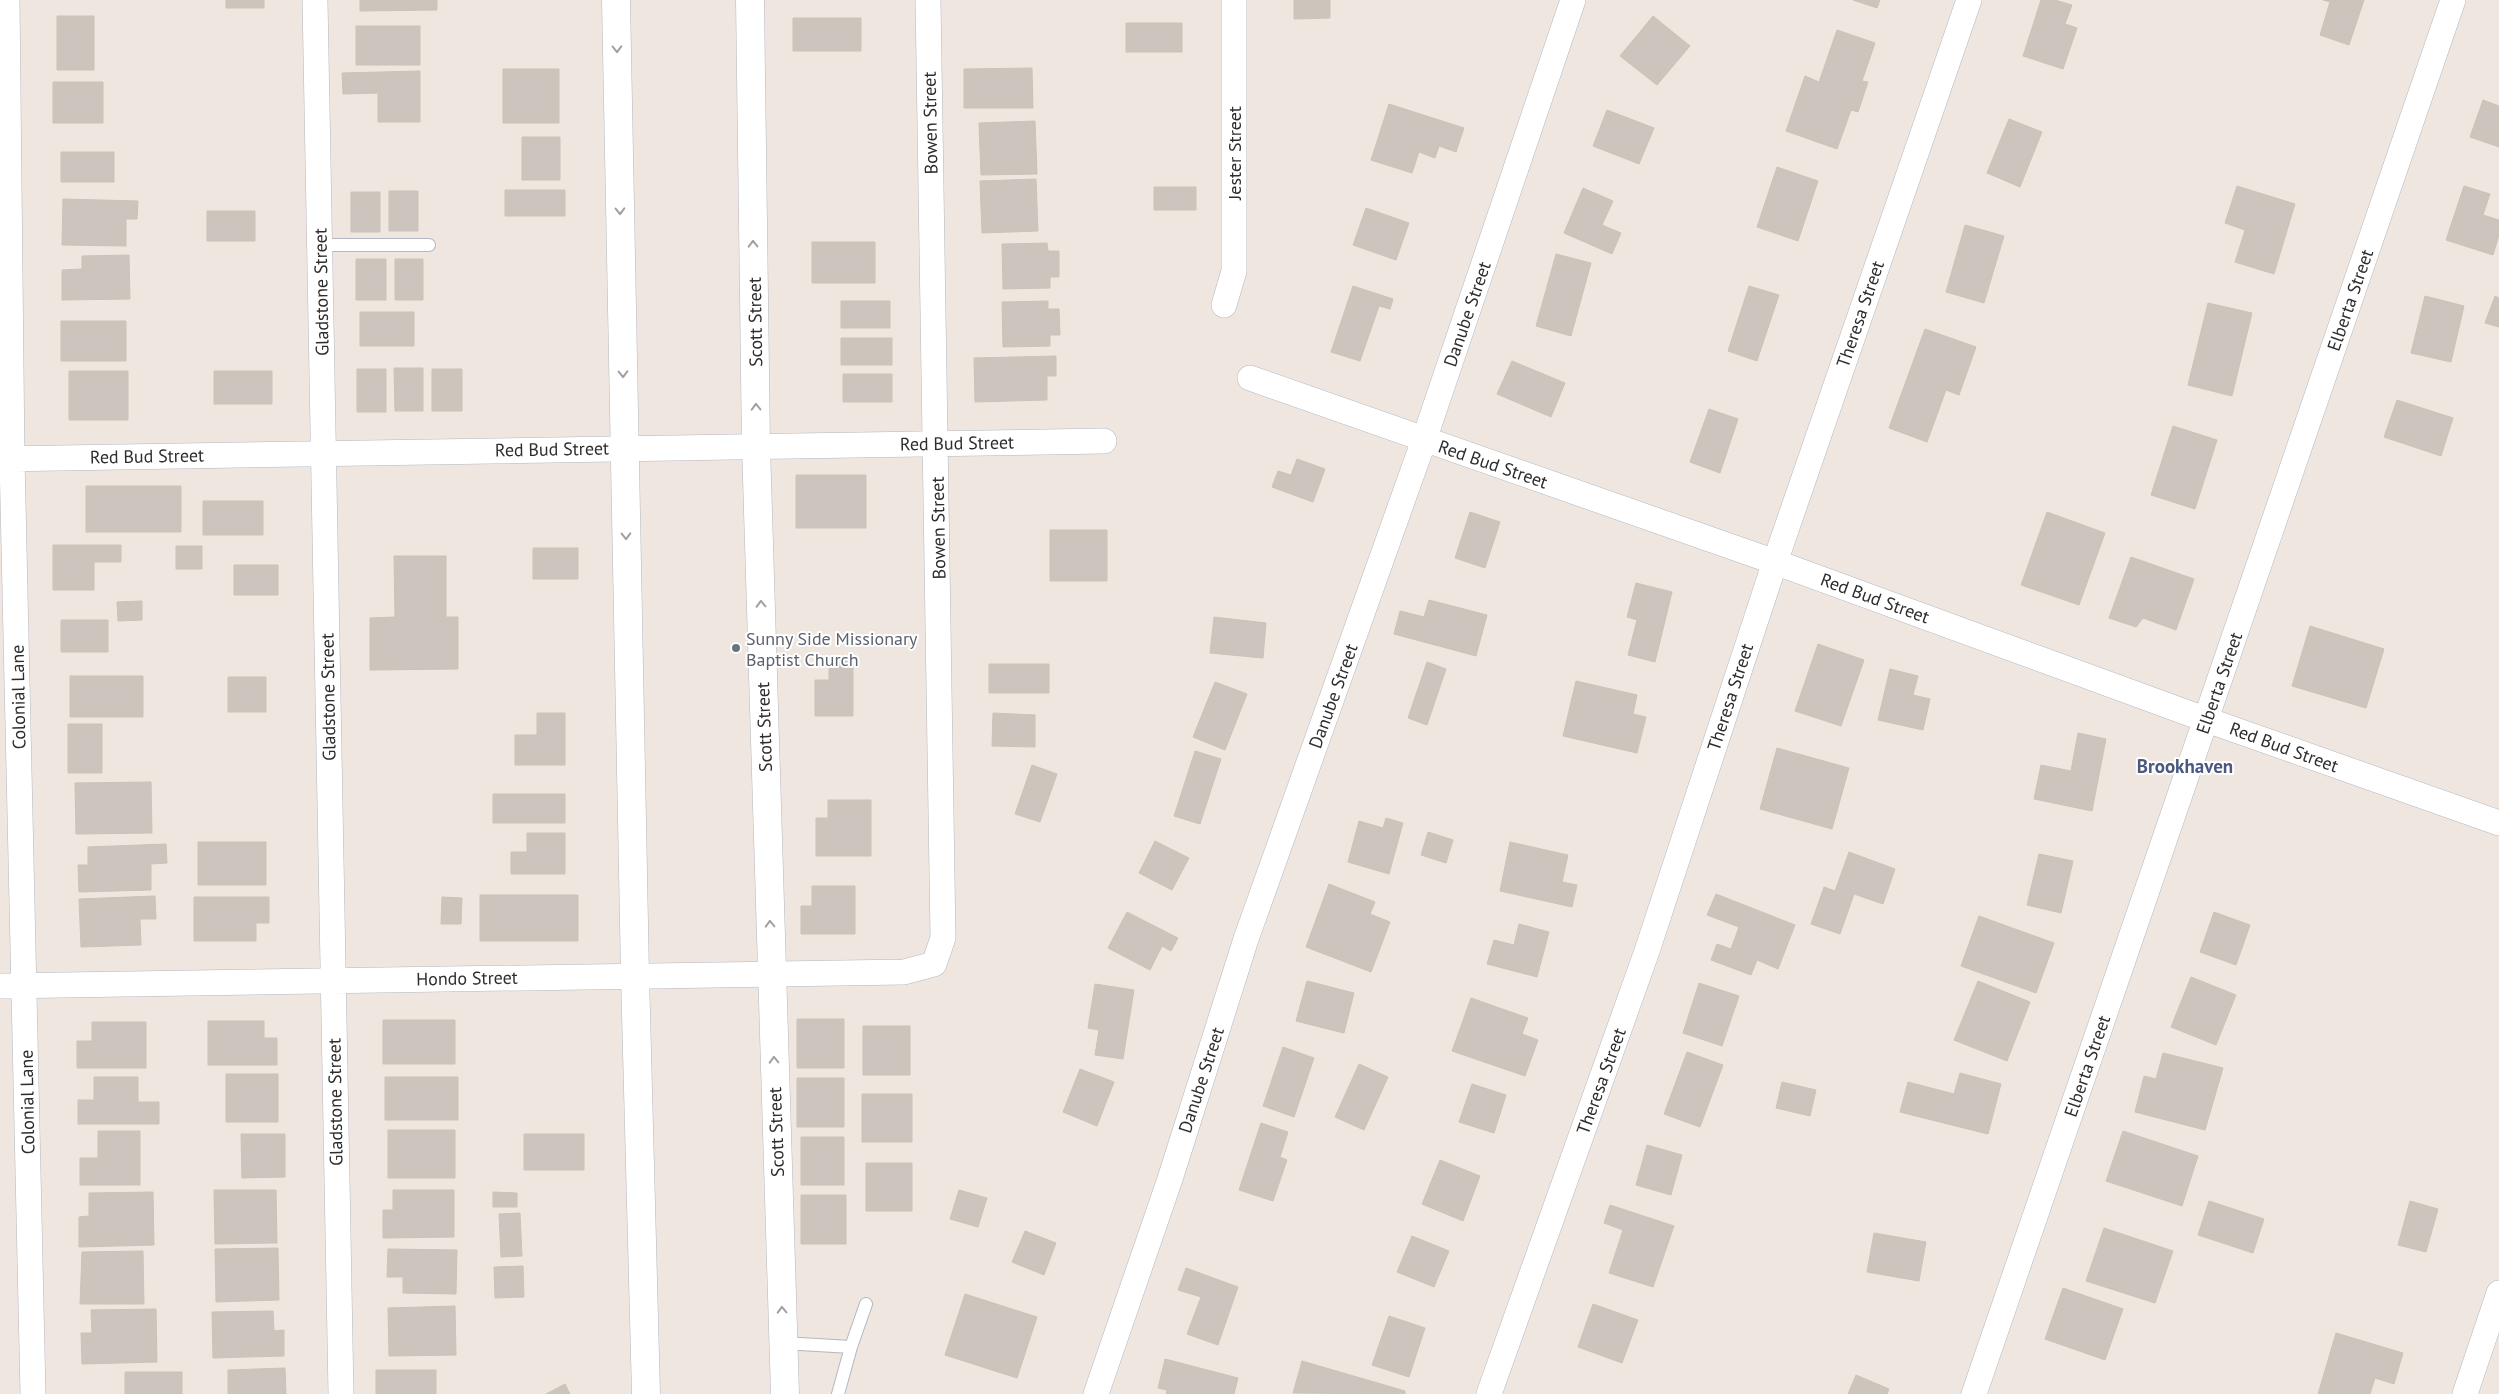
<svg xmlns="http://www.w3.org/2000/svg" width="2499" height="1394" font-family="'PT Sans',sans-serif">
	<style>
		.building { fill: #cbc5be; stroke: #cbc3b8 }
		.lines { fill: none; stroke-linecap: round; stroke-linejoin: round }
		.service-casing { stroke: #b3b7c1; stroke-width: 14 }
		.minor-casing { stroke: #b3b7c1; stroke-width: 26 }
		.secondary-casing { stroke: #b3b7c1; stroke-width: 29 }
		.service { stroke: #fff; stroke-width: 12 }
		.minor { stroke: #fff; stroke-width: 25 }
		.secondary { stroke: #fff; stroke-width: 28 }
		.oneway { stroke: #a0a0a0 }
		.worship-dot { fill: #6b7280; stroke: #fff; stroke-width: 2 }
		.labels { text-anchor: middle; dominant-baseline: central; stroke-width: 4; stroke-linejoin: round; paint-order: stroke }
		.street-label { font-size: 18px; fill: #2d2d2d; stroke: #fff }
		.worship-label { font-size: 18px; fill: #5b616d; stroke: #fff; text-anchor: start }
		.neighbourhood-label { font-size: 19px; font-weight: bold; fill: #4b5981; stroke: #fff }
	</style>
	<rect width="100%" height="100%" fill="#efe7df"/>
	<path class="building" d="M 226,0 L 264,0 L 264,8 L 226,8 Z
		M 360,0 L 437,0 L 437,10 L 360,11 Z
		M 1294,0 L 1330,0 L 1330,18 L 1294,19 Z
		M 1853,0 L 1880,0 L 1877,8 Z
		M 2041,0 L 2055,0 L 2072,5 L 2065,24 L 2077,28 L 2063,69 L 2023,56 Z
		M 2323,0 L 2364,0 L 2349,45 L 2320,35 L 2330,2 Z
		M 57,16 L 94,16 L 94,70 L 57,70 Z
		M 1653,16 L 1690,46 L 1657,85 L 1620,56 Z
		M 793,18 L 861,18 L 861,51 L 793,51 Z
		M 1126,23 L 1182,23 L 1182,52 L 1126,52 Z
		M 356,26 L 420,26 L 420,65 L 356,65 Z
		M 1837,30 L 1875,43 L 1862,81 L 1868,82 L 1858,112 L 1851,110 L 1837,149 L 1786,131 L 1805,76 L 1819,82 Z
		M 1032,68 L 1033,108 L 964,108 L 964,69 Z
		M 503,69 L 559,69 L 559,123 L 503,123 Z
		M 420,71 L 420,122 L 378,122 L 378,93 L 343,94 L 342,73 Z
		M 53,82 L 103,82 L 103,123 L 53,123 Z
		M 2483,100 L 2499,106 L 2499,147 L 2470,137 Z
		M 1389,104 L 1464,128 L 1456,152 L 1439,146 L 1435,158 L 1419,152 L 1412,173 L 1371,160 Z
		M 1607,110 L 1654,128 L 1639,164 L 1593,146 Z
		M 2009,119 L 2042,132 L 2020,187 L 1987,173 Z
		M 1035,121 L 1037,174 L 981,175 L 979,123 Z
		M 522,137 L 560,137 L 560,180 L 522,180 Z
		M 61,152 L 114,152 L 114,182 L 61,182 Z
		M 1777,167 L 1818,181 L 1798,241 L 1757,227 Z
		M 1036,179 L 1038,231 L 982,233 L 980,181 Z
		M 2237,186 L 2295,204 L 2274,274 L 2235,262 L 2245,230 L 2225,223 Z
		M 2464,186 L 2490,194 L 2483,215 L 2499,220 L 2499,235 L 2493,255 L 2446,240 Z
		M 1154,187 L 1196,187 L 1196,210 L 1154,210 Z
		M 1583,188 L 1613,201 L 1602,225 L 1621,233 L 1612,254 L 1564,233 Z
		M 505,190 L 565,190 L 565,216 L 505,216 Z
		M 389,191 L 418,191 L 418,231 L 389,231 Z
		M 351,192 L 380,192 L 380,232 L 351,232 Z
		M 63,199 L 138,201 L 137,219 L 126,219 L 126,246 L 62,245 Z
		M 1366,208 L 1409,223 L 1396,260 L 1353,245 Z
		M 207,211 L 255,211 L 255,241 L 207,241 Z
		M 1965,225 L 2004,236 L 1984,303 L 1946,292 Z
		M 812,242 L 875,242 L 875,283 L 812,283 Z
		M 1047,243 L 1048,251 L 1059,251 L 1059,277 L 1050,277 L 1050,288 L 1003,289 L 1002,244 Z
		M 1556,254 L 1591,263 L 1571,336 L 1536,326 Z
		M 129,255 L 130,299 L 62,300 L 62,270 L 82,269 L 82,256 Z
		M 356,259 L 386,259 L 386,300 L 356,300 Z
		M 395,259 L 423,259 L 423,300 L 395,300 Z
		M 1353,286 L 1393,299 L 1390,309 L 1379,306 L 1360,361 L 1331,352 Z
		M 1749,286 L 1779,295 L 1757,361 L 1728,351 Z
		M 2425,296 L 2464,306 L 2451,362 L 2411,353 Z
		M 2495,296 L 2499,298 L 2499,327 L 2485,323 Z
		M 841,301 L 890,301 L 890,328 L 841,328 Z
		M 1048,301 L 1048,309 L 1059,309 L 1060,335 L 1050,335 L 1050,346 L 1003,347 L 1002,302 Z
		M 2208,303 L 2252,313 L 2232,396 L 2188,385 Z
		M 360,312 L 414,312 L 414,346 L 360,346 Z
		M 61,321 L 126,321 L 126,361 L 61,361 Z
		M 1925,329 L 1976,347 L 1959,395 L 1946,390 L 1927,442 L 1889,428 Z
		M 841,338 L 892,338 L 892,365 L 841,365 Z
		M 1056,356 L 1056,376 L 1047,376 L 1047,400 L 975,402 L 974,358 Z
		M 1512,361 L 1565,383 L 1551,417 L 1497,394 Z
		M 394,368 L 423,368 L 423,411 L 395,411 Z
		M 357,369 L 386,369 L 386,412 L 357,412 Z
		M 432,369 L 462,369 L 462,411 L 432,411 Z
		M 69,371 L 128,371 L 128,420 L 69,420 Z
		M 214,371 L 272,371 L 272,404 L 214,404 Z
		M 843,374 L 892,374 L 892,402 L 843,402 Z
		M 2397,400 L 2453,418 L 2441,456 L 2384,437 Z
		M 1709,409 L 1738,419 L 1720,473 L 1690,462 Z
		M 2173,426 L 2217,440 L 2195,509 L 2151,495 Z
		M 1297,459 L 1325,469 L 1313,502 L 1272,487 L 1278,471 L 1291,475 Z
		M 796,475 L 866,475 L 866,528 L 796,528 Z
		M 86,486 L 181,486 L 181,532 L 86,532 Z
		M 203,501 L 263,501 L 263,535 L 203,535 Z
		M 1470,512 L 1500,522 L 1485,568 L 1455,558 Z
		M 2047,512 L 2105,533 L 2079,605 L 2021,585 Z
		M 1050,530 L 1107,530 L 1107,581 L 1050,581 Z
		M 53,545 L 121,545 L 121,562 L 94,562 L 94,590 L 53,590 Z
		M 176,546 L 202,546 L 202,569 L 176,569 Z
		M 533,548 L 578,548 L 578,579 L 533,579 Z
		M 394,556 L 446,556 L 446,617 L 458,617 L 458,669 L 370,670 L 370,618 L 395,617 Z
		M 2131,557 L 2194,579 L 2176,630 L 2143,618 L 2136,627 L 2109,618 Z
		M 234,565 L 278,565 L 278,595 L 234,595 Z
		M 1636,583 L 1672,592 L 1655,662 L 1628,655 L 1637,620 L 1627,617 Z
		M 1429,600 L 1487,615 L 1476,656 L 1394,634 L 1400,611 L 1424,617 Z
		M 142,601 L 142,620 L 118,621 L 117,602 Z
		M 1214,617 L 1266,623 L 1263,658 L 1210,653 Z
		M 61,620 L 108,620 L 108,652 L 61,652 Z
		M 2310,626 L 2384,649 L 2366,708 L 2292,686 Z
		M 1818,644 L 1864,660 L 1841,726 L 1795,711 Z
		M 829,661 L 853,661 L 853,716 L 815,716 L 815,680 L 829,680 Z
		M 1427,662 L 1446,669 L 1427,725 L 1408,718 Z
		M 989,664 L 1049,664 L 1049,693 L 989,693 Z
		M 1890,669 L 1918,676 L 1913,695 L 1930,699 L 1923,730 L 1878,720 Z
		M 70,676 L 143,676 L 143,717 L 70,717 Z
		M 228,677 L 266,677 L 266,712 L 228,712 Z
		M 1576,681 L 1637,695 L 1633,714 L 1646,717 L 1637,753 L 1563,736 Z
		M 1215,682 L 1247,694 L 1225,750 L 1193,737 Z
		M 537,713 L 565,713 L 565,765 L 515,765 L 515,735 L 537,735 Z
		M 993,713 L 1035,715 L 1035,747 L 992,746 Z
		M 68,724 L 102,724 L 102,773 L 68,773 Z
		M 2078,733 L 2106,739 L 2092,811 L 2034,799 L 2041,765 L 2071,771 Z
		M 1777,748 L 1849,768 L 1832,829 L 1760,809 Z
		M 1195,751 L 1221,759 L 1200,824 L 1174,816 Z
		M 1032,765 L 1057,774 L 1040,822 L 1015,814 Z
		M 151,782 L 152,833 L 76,834 L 75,783 Z
		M 493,794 L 565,794 L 565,823 L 493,823 Z
		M 828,800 L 871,800 L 871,856 L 816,856 L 816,818 L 828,818 Z
		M 1386,818 L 1403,823 L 1389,874 L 1348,862 L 1359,821 L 1383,828 Z
		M 1428,832 L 1453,840 L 1446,863 L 1421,855 Z
		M 527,833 L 565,833 L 565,874 L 511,874 L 511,852 L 527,852 Z
		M 1155,841 L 1189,858 L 1172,890 L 1139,873 Z
		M 198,842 L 266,842 L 266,885 L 198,885 Z
		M 1510,842 L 1568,855 L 1562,882 L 1577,885 L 1572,907 L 1500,891 Z
		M 166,844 L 167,863 L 151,864 L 151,890 L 79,892 L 78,865 L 88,865 L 88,847 Z
		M 1849,852 L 1895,869 L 1883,904 L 1854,894 L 1840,934 L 1811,924 L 1824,887 L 1835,891 Z
		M 2039,854 L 2073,861 L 2061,913 L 2027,905 Z
		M 1329,884 L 1375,902 L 1370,914 L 1390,922 L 1371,972 L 1306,947 Z
		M 812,886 L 855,886 L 855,934 L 801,934 L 801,906 L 812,906 Z
		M 1716,894 L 1795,925 L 1778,969 L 1757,960 L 1751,975 L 1711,960 L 1717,944 L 1731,949 L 1739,927 L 1707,915 Z
		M 480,895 L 578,895 L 578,941 L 480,941 Z
		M 155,896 L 156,919 L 140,919 L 141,945 L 81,947 L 79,899 Z
		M 194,897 L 269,897 L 269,923 L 256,923 L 256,941 L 194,941 Z
		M 442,897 L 462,898 L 461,924 L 441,924 Z
		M 1127,912 L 1178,938 L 1171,951 L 1162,946 L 1150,970 L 1108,948 Z
		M 2214,912 L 2250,925 L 2236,965 L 2200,952 Z
		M 1979,916 L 2054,943 L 2036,993 L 1961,966 Z
		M 1519,924 L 1549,932 L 1537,977 L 1487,964 L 1494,940 L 1514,945 Z
		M 2191,977 L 2236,995 L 2216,1045 L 2171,1027 Z
		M 1307,981 L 1354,993 L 1344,1033 L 1296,1021 Z
		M 1978,981 L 2030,1002 L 2007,1061 L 1954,1040 Z
		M 1699,983 L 1739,996 L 1722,1046 L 1683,1033 Z
		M 1095,984 L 1134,990 L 1123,1059 L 1095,1055 L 1099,1030 L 1088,1028 Z
		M 1471,998 L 1528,1018 L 1522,1034 L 1538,1040 L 1525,1076 L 1452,1051 Z
		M 797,1019 L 844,1019 L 844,1068 L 797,1068 Z
		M 383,1020 L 455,1020 L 455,1064 L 383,1064 Z
		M 208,1021 L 264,1021 L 264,1038 L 277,1038 L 277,1065 L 208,1065 Z
		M 92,1022 L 146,1022 L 146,1068 L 77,1068 L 77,1041 L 92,1041 Z
		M 863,1026 L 910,1026 L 910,1075 L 863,1075 Z
		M 1283,1047 L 1314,1058 L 1294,1117 L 1263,1106 Z
		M 1687,1052 L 1723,1065 L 1700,1127 L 1664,1114 Z
		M 2163,1053 L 2223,1068 L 2205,1130 L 2135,1112 L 2144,1076 L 2156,1079 Z
		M 1359,1064 L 1388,1077 L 1364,1130 L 1335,1117 Z
		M 1080,1069 L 1114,1082 L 1097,1126 L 1063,1112 Z
		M 1960,1073 L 2001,1084 L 1988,1134 L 1900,1112 L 1908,1082 L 1954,1094 Z
		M 226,1074 L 278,1074 L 278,1122 L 226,1122 Z
		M 94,1077 L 138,1077 L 138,1102 L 159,1102 L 159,1124 L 78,1124 L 78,1100 L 94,1100 Z
		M 385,1077 L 458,1077 L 458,1120 L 385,1120 Z
		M 797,1078 L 844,1078 L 844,1127 L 797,1127 Z
		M 1782,1082 L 1816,1090 L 1810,1116 L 1776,1108 Z
		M 1472,1084 L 1506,1095 L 1494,1133 L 1459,1122 Z
		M 862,1094 L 912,1094 L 912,1142 L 862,1142 Z
		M 1261,1123 L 1288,1132 L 1280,1157 L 1287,1160 L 1273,1201 L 1239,1190 Z
		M 388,1130 L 455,1130 L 455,1178 L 388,1178 Z
		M 98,1131 L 140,1131 L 140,1185 L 80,1185 L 80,1158 L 98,1158 Z
		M 2123,1131 L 2198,1156 L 2182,1206 L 2106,1181 Z
		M 241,1134 L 285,1134 L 285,1177 L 242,1178 Z
		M 524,1134 L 584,1134 L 584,1170 L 524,1170 Z
		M 801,1137 L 844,1137 L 844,1185 L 801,1185 Z
		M 1647,1145 L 1682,1155 L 1671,1195 L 1636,1185 Z
		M 1440,1160 L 1480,1176 L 1463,1221 L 1422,1204 Z
		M 866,1163 L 912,1163 L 912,1211 L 866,1211 Z
		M 214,1190 L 276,1190 L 277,1243 L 215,1244 Z
		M 393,1190 L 454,1190 L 454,1237 L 383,1238 L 383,1210 L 393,1210 Z
		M 959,1190 L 987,1198 L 978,1227 L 950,1219 Z
		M 153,1192 L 154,1245 L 79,1247 L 79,1217 L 89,1216 L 89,1193 Z
		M 493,1192 L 517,1193 L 517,1207 L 493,1207 Z
		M 801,1195 L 846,1195 L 846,1244 L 801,1244 Z
		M 2209,1201 L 2264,1219 L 2253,1253 L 2198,1235 Z
		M 2410,1201 L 2438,1209 L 2426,1252 L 2398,1245 Z
		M 1610,1205 L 1674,1226 L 1653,1287 L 1609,1273 L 1623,1230 L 1604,1223 Z
		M 520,1213 L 522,1256 L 501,1257 L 499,1214 Z
		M 2104,1228 L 2173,1251 L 2155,1303 L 2086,1281 Z
		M 1025,1231 L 1056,1243 L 1044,1275 L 1012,1262 Z
		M 1874,1233 L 1926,1242 L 1919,1281 L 1867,1272 Z
		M 1412,1236 L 1449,1251 L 1434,1287 L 1397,1272 Z
		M 278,1248 L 279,1300 L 216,1302 L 215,1249 Z
		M 388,1249 L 457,1250 L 456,1294 L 403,1293 L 403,1277 L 387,1277 Z
		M 143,1251 L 144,1304 L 80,1304 L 82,1252 Z
		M 523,1266 L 524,1297 L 495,1298 L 494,1267 Z
		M 1186,1268 L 1238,1287 L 1218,1345 L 1187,1334 L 1201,1297 L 1178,1290 Z
		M 2063,1288 L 2123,1309 L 2105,1360 L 2045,1339 Z
		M 965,1294 L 1037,1317 L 1017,1378 L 945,1355 Z
		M 1593,1304 L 1638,1320 L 1622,1363 L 1578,1347 Z
		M 455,1306 L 456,1355 L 389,1356 L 388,1308 Z
		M 156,1309 L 157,1362 L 82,1364 L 81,1333 L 92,1333 L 91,1310 Z
		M 273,1311 L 274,1331 L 284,1330 L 284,1356 L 213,1358 L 212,1312 Z
		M 1389,1316 L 1425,1328 L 1409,1377 L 1372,1365 Z
		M 2336,1333 L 2403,1353 L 2394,1384 L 2375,1378 L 2370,1394 L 2318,1394 Z
		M 1165,1359 L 1238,1378 L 1234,1394 L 1166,1394 L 1167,1390 L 1158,1388 Z
		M 1302,1361 L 1405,1391 L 1405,1394 L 1293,1393 Z
		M 285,1368 L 286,1394 L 228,1394 L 228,1370 Z
		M 376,1370 L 436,1370 L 436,1394 L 376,1394 Z
		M 125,1372 L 182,1372 L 182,1394 L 125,1394 Z
		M 1856,1375 L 1889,1389 L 1887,1394 L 1848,1394 Z
		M 565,1384 L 570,1394 L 546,1394 Z"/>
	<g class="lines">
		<defs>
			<path id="service" d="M 320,245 L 429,245
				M 783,1343 L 851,1347 L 866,1304
				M 838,1394 L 851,1347"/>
			<path id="minor" d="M 7,0 L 12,458 L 33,1394
				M 315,0 L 341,1394
				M 1224,305 L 1234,271 L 1234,0
				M 1250,378 L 1775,562 L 2207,720 L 2499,823
				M 0,459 L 1104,441
				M 0,986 L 904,972 L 934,964 L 943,938 L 928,0
				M 1096,1394 L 1170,1179 L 1246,939 L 1424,440 L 1573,0
				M 1489,1394 L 1647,951 L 1775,562 L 1969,0
				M 1974,1394 L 2453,0
				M 2465,1394 L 2499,1293"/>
			<path id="secondary" d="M 616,0 L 635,975 L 646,1394
				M 750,0 L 756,446 L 785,1394"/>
		</defs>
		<use href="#service" class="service-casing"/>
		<use href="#minor" class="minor-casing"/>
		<use href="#secondary" class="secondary-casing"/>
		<use href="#service" class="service"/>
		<use href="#minor" class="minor"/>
		<use href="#secondary" class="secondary"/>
	</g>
	<defs><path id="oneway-chevron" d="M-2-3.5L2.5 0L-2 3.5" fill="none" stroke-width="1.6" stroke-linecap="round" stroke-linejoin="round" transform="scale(1.25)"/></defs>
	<g class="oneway">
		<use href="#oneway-chevron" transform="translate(617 49) rotate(89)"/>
		<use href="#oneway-chevron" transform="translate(620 211) rotate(89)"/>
		<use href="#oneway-chevron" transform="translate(753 244) rotate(-91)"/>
		<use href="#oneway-chevron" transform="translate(623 374) rotate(89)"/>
		<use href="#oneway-chevron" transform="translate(756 407) rotate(-91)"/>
		<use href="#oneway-chevron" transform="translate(626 536) rotate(89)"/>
		<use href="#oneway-chevron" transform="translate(761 604) rotate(-92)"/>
		<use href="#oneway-chevron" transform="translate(770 924) rotate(-92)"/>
		<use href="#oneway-chevron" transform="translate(774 1060) rotate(-92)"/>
		<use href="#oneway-chevron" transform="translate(782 1310) rotate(-92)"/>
	</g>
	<circle class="worship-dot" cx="736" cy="648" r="5"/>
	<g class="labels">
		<g class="street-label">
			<text transform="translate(930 123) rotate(-91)">Bowen Street</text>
			<text transform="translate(1234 153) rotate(-90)">Jester Street</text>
			<text transform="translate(321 292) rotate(-91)">Gladstone Street</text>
			<text transform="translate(2350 300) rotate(-71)">Elberta Street</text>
			<text transform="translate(1467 314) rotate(-71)">Danube Street</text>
			<text transform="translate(1860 314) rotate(-71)">Theresa Street</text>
			<text transform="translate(755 322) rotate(-91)">Scott Street</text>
			<text transform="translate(957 443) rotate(-1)">Red Bud Street</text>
			<text transform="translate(552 449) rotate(-1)">Red Bud Street</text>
			<text transform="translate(147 456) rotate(-1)">Red Bud Street</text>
			<text transform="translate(1493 464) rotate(19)">Red Bud Street</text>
			<text transform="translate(938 528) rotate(-91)">Bowen Street</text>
			<text transform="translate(1875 598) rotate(20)">Red Bud Street</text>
			<text transform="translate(2219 683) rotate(-71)">Elberta Street</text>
			<text transform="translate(1333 696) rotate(-70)">Danube Street</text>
			<text transform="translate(18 697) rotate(-91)">Colonial Lane</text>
			<text transform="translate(328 697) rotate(-91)">Gladstone Street</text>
			<text transform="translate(1730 697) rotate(-72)">Theresa Street</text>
			<text transform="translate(764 727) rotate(-92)">Scott Street</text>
			<text transform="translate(2284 747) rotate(20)">Red Bud Street</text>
			<text transform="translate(467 978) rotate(-1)">Hondo Street</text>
			<text transform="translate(2087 1066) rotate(-71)">Elberta Street</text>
			<text transform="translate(1201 1080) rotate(-72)">Danube Street</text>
			<text transform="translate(1601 1081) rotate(-70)">Theresa Street</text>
			<text transform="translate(27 1102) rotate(-91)">Colonial Lane</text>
			<text transform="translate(335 1102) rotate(-91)">Gladstone Street</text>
			<text transform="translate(776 1132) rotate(-92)">Scott Street</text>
		</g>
		<g class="worship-label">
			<text x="746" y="638">Sunny Side Missionary<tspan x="746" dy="21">Baptist Church</tspan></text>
		</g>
		<g class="neighbourhood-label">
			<text x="2185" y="766">Brookhaven</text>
		</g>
	</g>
</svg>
